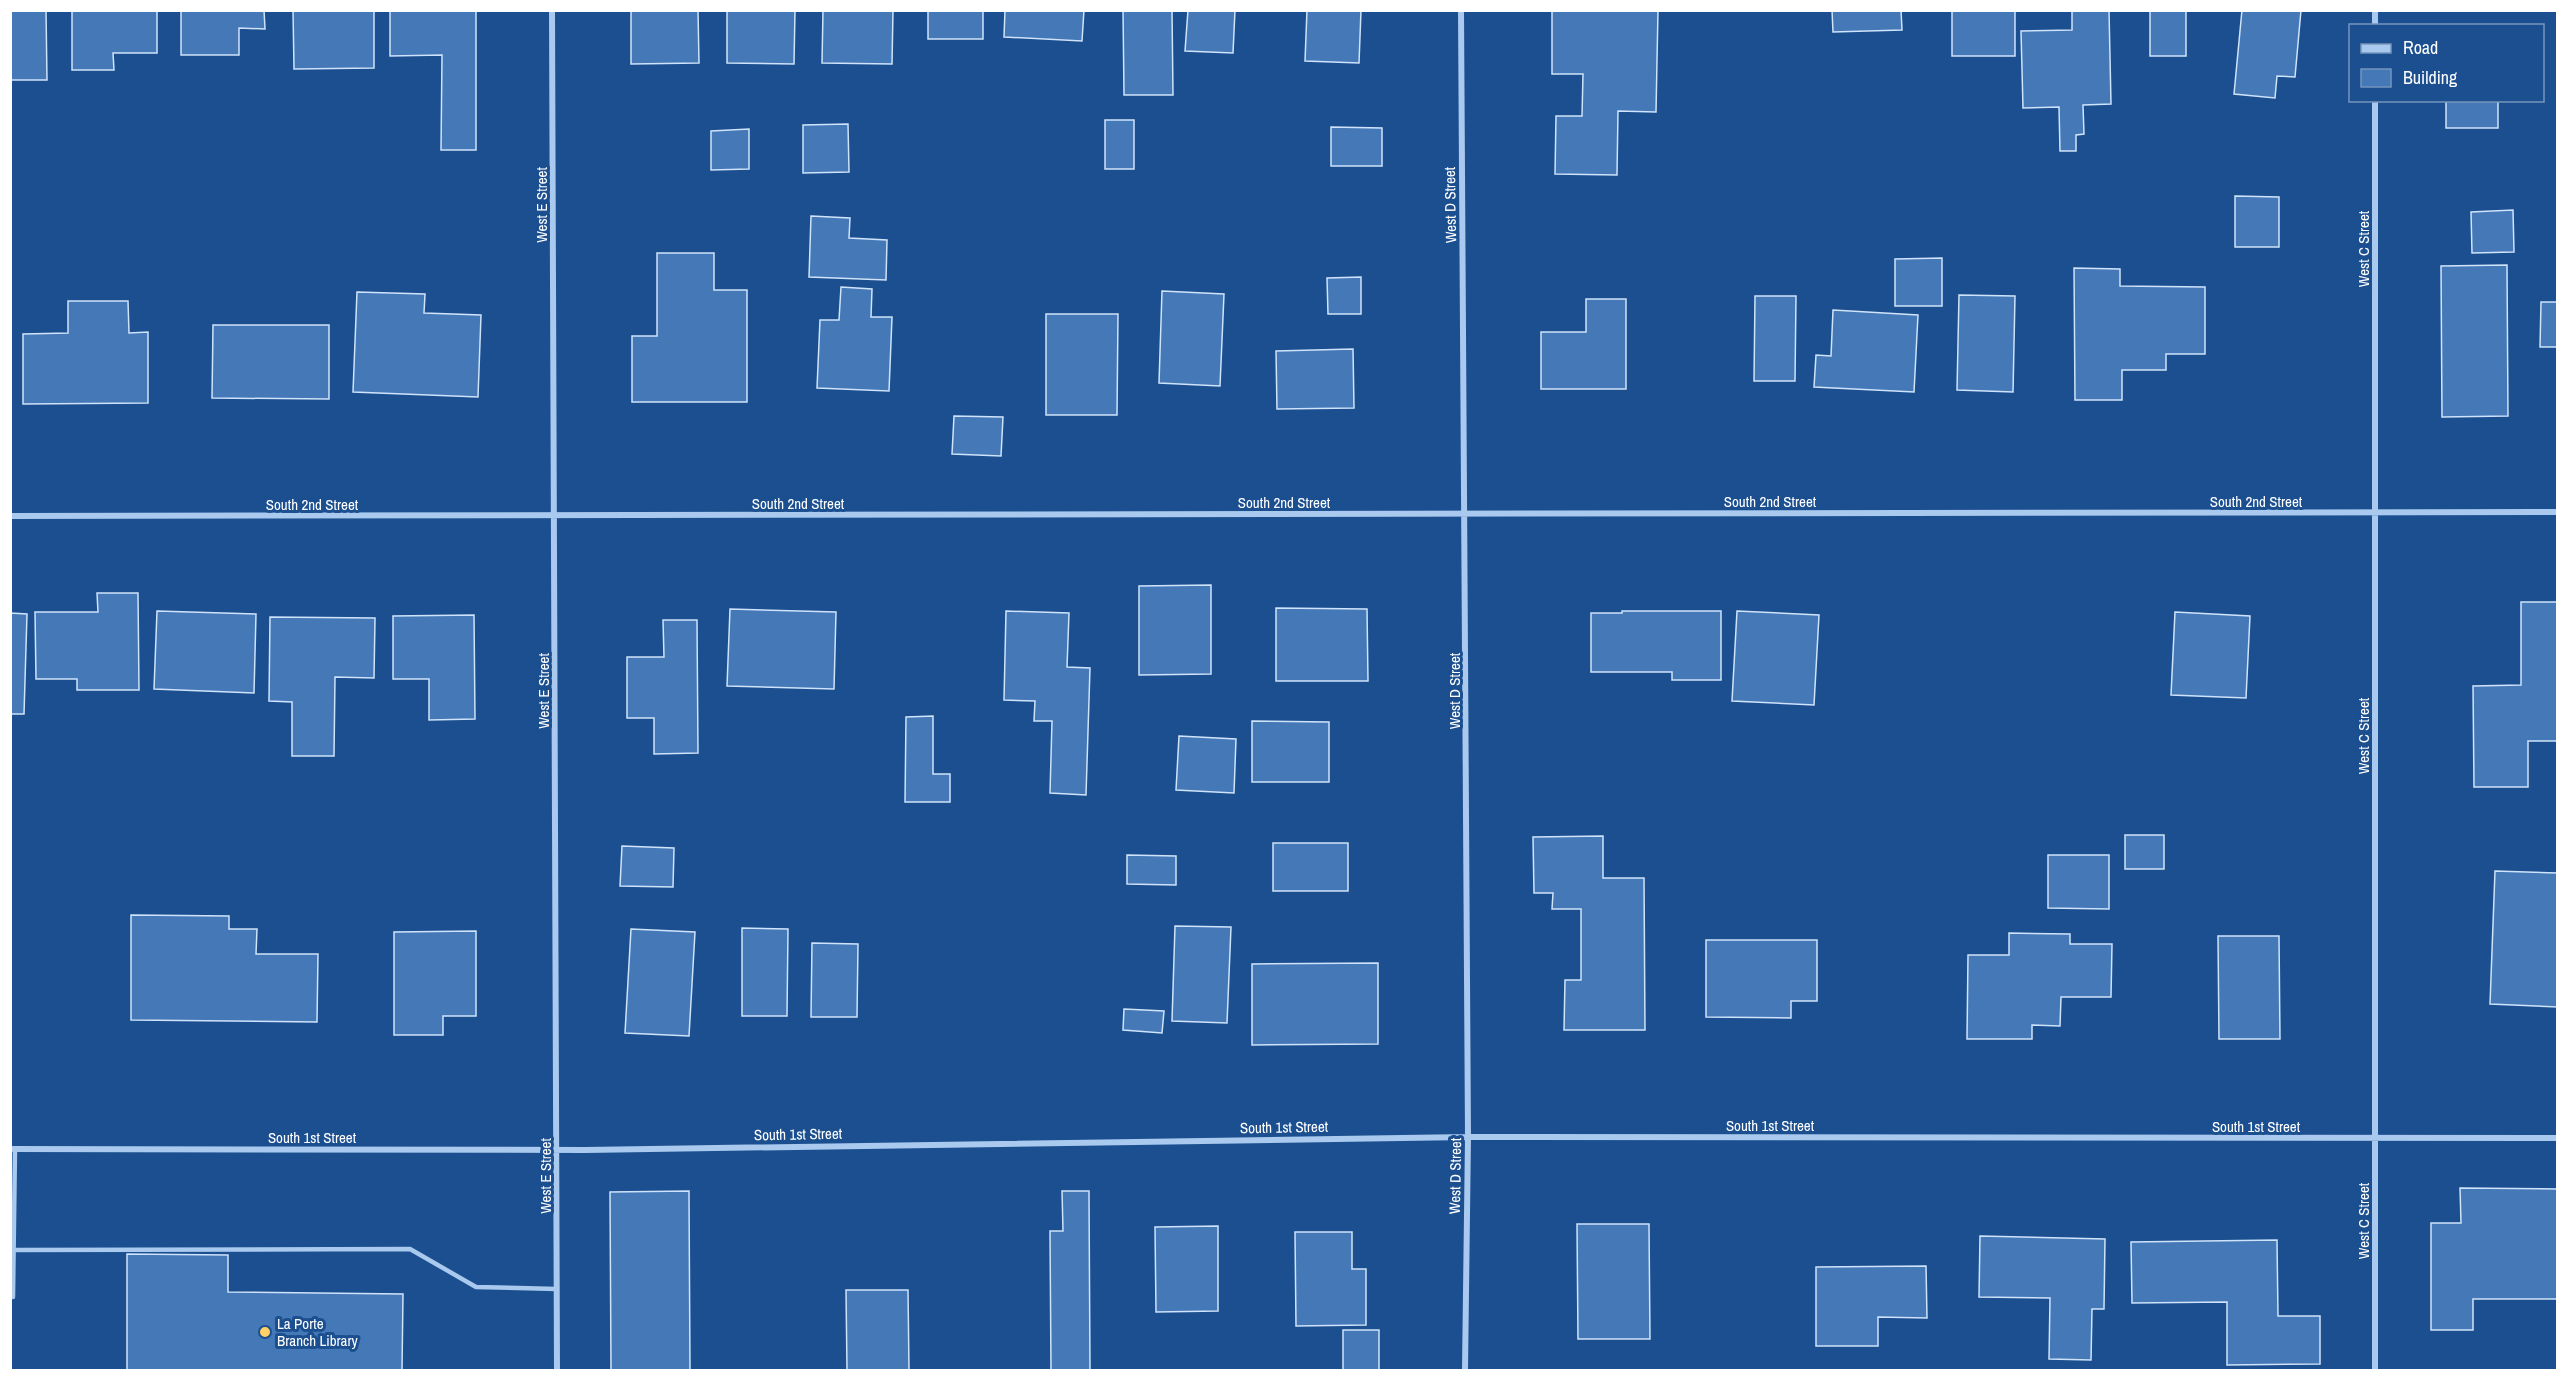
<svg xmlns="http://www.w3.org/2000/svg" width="2568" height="1381" font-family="'Archivo Narrow',sans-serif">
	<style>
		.building { fill: #4478b7; stroke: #cfe3fa; stroke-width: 1.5 }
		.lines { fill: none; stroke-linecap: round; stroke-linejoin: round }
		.lane { stroke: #a9c9ee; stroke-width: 4.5 }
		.street { stroke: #a9c9ee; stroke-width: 6 }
		.poi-dot { fill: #ffd166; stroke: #1b4f8f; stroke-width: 2 }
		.labels { text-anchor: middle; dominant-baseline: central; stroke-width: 6; stroke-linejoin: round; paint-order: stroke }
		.street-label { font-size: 15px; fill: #fff; stroke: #1b4f8f }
		.poi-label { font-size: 15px; fill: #fff; stroke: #1b4f8f; text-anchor: start }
	</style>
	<rect width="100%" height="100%" fill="#1b4f8f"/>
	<path class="building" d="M 10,10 L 46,10 L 47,80 L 10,80 Z
		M 72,10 L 157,10 L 157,53 L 113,53 L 114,70 L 72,70 Z
		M 181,10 L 264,10 L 265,29 L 239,28 L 239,55 L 181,55 Z
		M 293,10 L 374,10 L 374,68 L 294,69 Z
		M 390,10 L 476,10 L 476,150 L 441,150 L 442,55 L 390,56 Z
		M 631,10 L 698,10 L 699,63 L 631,64 Z
		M 727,10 L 795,10 L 794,64 L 727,63 Z
		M 823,10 L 893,10 L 892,64 L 822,63 Z
		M 928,10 L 983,10 L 983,39 L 928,39 Z
		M 1005,10 L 1084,10 L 1082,41 L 1004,37 Z
		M 1123,10 L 1172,10 L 1173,95 L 1124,95 Z
		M 1188,10 L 1235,10 L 1233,53 L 1185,51 Z
		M 1307,10 L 1361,10 L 1359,63 L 1305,61 Z
		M 1552,10 L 1658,10 L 1656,112 L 1618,111 L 1617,175 L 1555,174 L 1556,116 L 1582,116 L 1583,74 L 1552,74 Z
		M 1832,10 L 1901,10 L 1902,30 L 1833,32 Z
		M 1952,10 L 2015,10 L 2015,56 L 1952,56 Z
		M 2072,10 L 2109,10 L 2111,104 L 2083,105 L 2084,134 L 2076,135 L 2076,151 L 2060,151 L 2059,107 L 2023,108 L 2021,31 L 2072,30 Z
		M 2150,10 L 2186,10 L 2186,56 L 2150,56 Z
		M 2242,10 L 2301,10 L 2295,77 L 2277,76 L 2275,98 L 2234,94 Z
		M 2446,100 L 2498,100 L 2498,128 L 2446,128 Z
		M 1105,120 L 1134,120 L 1134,169 L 1105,169 Z
		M 848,124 L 849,172 L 803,173 L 803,125 Z
		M 1331,127 L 1382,128 L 1382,166 L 1331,166 Z
		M 749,129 L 749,169 L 711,170 L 711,131 Z
		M 2235,196 L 2279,197 L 2279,247 L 2235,247 Z
		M 2513,210 L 2514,252 L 2472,253 L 2471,212 Z
		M 811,216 L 850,218 L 849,238 L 887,240 L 886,280 L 809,277 Z
		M 657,253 L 714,253 L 714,290 L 747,290 L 747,402 L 632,402 L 632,336 L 657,336 Z
		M 1942,258 L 1942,306 L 1895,306 L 1895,259 Z
		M 2507,265 L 2508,416 L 2442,417 L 2441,266 Z
		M 2074,268 L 2120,269 L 2120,286 L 2205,287 L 2205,354 L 2166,354 L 2166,370 L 2122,370 L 2122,400 L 2075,400 Z
		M 1361,277 L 1361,314 L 1328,314 L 1327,278 Z
		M 841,287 L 872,289 L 871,317 L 892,317 L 889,391 L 817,388 L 820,320 L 839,320 Z
		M 1162,291 L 1224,294 L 1220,386 L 1159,383 Z
		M 357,292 L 425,294 L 424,313 L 481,315 L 478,397 L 353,392 Z
		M 1959,295 L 2015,296 L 2013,392 L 1957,390 Z
		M 1755,296 L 1796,296 L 1795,381 L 1754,381 Z
		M 1586,299 L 1626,299 L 1626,389 L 1541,389 L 1541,332 L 1586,332 Z
		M 68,301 L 128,301 L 129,333 L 148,332 L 148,403 L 23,404 L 23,334 L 68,333 Z
		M 2541,302 L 2558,302 L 2558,347 L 2540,347 Z
		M 1833,310 L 1918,315 L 1914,392 L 1814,387 L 1816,355 L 1831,356 Z
		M 1046,314 L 1118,314 L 1117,415 L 1046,415 Z
		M 213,325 L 329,325 L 329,399 L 212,398 Z
		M 1353,349 L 1354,408 L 1277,409 L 1276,351 Z
		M 954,416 L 1003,417 L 1001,456 L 952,454 Z
		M 1211,585 L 1211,674 L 1139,675 L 1139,586 Z
		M 97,593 L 138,593 L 139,690 L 77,690 L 77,679 L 36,679 L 35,612 L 98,612 Z
		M 2521,602 L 2558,602 L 2558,741 L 2528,741 L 2528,787 L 2474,787 L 2473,686 L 2521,685 Z
		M 1276,608 L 1367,609 L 1368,681 L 1276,681 Z
		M 730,609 L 836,612 L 834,689 L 727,686 Z
		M 157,611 L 256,614 L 254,693 L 154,689 Z
		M 1006,611 L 1069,613 L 1067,667 L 1090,668 L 1086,795 L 1050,793 L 1052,721 L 1034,721 L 1035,701 L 1004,700 Z
		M 1622,611 L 1721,611 L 1721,680 L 1672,680 L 1672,672 L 1591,672 L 1591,613 L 1622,613 Z
		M 1737,611 L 1819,615 L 1814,705 L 1732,701 Z
		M 2175,612 L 2250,616 L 2246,698 L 2171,695 Z
		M 10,613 L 27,614 L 24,714 L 10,714 Z
		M 474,615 L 475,719 L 429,720 L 429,679 L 393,679 L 393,616 Z
		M 270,617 L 375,618 L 374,678 L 335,677 L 334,756 L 292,756 L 292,702 L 269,701 Z
		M 663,620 L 697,620 L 698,753 L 654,754 L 654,718 L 627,718 L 627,657 L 664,657 Z
		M 933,716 L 933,774 L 950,774 L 950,802 L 905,802 L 906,717 Z
		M 1252,721 L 1329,722 L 1329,782 L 1252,782 Z
		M 1179,736 L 1236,739 L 1234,793 L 1176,790 Z
		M 2125,835 L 2164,835 L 2164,869 L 2125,869 Z
		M 1603,836 L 1603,878 L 1644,878 L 1645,1030 L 1564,1030 L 1565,980 L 1581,980 L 1581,909 L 1552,909 L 1553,893 L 1534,893 L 1533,837 Z
		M 1273,843 L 1348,843 L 1348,891 L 1273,891 Z
		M 622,846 L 674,848 L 673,887 L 620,886 Z
		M 1127,855 L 1176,856 L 1176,885 L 1127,884 Z
		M 2048,855 L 2109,855 L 2109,909 L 2048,908 Z
		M 2495,871 L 2558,873 L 2558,1007 L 2490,1004 Z
		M 131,915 L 229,916 L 229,929 L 257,929 L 256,954 L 318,954 L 317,1022 L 131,1020 Z
		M 1175,926 L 1231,927 L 1227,1023 L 1172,1021 Z
		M 742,928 L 788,929 L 787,1016 L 742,1016 Z
		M 631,929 L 695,932 L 689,1036 L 625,1033 Z
		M 476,931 L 476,1016 L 443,1016 L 443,1035 L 394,1035 L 394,932 Z
		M 2009,933 L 2070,934 L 2070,944 L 2112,944 L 2111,997 L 2061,997 L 2060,1026 L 2032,1025 L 2032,1039 L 1967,1039 L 1968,955 L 2009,955 Z
		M 2218,936 L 2279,936 L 2280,1039 L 2219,1039 Z
		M 1706,940 L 1817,940 L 1817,1001 L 1791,1001 L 1791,1018 L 1706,1017 Z
		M 812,943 L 858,944 L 857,1017 L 811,1017 Z
		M 1378,963 L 1378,1044 L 1252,1045 L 1252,964 Z
		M 1124,1009 L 1164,1011 L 1162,1033 L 1123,1030 Z
		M 2460,1188 L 2558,1189 L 2558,1299 L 2473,1299 L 2473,1330 L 2431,1330 L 2431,1223 L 2461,1223 Z
		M 689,1191 L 690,1370 L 611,1370 L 610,1192 Z
		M 1062,1191 L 1089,1191 L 1090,1370 L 1051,1370 L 1050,1231 L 1063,1231 Z
		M 1577,1224 L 1649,1224 L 1650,1339 L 1578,1339 Z
		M 1218,1226 L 1218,1311 L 1156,1312 L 1155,1227 Z
		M 1295,1232 L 1352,1232 L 1352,1269 L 1366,1269 L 1366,1325 L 1296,1326 Z
		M 1980,1236 L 2105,1239 L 2104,1309 L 2092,1309 L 2091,1360 L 2049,1359 L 2050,1298 L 1979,1297 Z
		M 2277,1240 L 2278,1316 L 2320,1316 L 2320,1364 L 2227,1365 L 2227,1302 L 2132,1303 L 2131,1242 Z
		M 127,1254 L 228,1255 L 228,1292 L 403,1294 L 402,1370 L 127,1370 Z
		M 1926,1266 L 1927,1318 L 1878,1317 L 1878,1346 L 1816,1346 L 1816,1267 Z
		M 846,1290 L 908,1290 L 909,1370 L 847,1370 Z
		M 1343,1330 L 1379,1330 L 1379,1370 L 1343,1370 Z"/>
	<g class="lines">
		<path class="lane" d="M 14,1250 L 410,1249 L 476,1287 L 557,1289
			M 10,1297 L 13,1297 L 15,1149"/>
		<path class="street" d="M 552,10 L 557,1370
			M 1461,10 L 1468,1137 L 1465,1370
			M 2375,26 L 2375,10
			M 10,516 L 2558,512
			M 10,1149 L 585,1150 L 1468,1137 L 2558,1138
			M 2375,1370 L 2375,100"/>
	</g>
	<circle class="poi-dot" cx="265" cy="1332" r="6"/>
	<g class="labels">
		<g class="street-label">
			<text transform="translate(541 205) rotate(-90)">West E Street</text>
			<text transform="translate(1450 205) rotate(-91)">West D Street</text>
			<text transform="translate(2363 249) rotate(-90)">West C Street</text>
			<text x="1770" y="501">South 2nd Street</text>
			<text x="2256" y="501">South 2nd Street</text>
			<text x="1284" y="502">South 2nd Street</text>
			<text x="798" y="503">South 2nd Street</text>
			<text x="312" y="504">South 2nd Street</text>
			<text transform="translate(543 691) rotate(-90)">West E Street</text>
			<text transform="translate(1454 691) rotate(-90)">West D Street</text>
			<text transform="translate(2363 736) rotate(-90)">West C Street</text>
			<text x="1770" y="1125">South 1st Street</text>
			<text x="2256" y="1126">South 1st Street</text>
			<text transform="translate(1284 1127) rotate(-1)">South 1st Street</text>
			<text transform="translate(798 1134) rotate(-1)">South 1st Street</text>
			<text x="312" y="1137">South 1st Street</text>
			<text transform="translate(545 1176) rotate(-90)">West E Street</text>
			<text transform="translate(1455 1176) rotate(-89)">West D Street</text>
			<text transform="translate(2363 1221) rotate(-90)">West C Street</text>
		</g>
		<g class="poi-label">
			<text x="277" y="1323">La Porte<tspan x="277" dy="17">Branch Library</tspan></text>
		</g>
	</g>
	<rect width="2568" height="1381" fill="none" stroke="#ffffff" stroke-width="24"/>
	<rect x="2349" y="24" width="195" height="78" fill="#1b4f8f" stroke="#7695bc" stroke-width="1.5"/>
	<rect x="2361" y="44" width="30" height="9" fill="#a9c9ee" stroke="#7695bc" stroke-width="1.5"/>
	<text x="2403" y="54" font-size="18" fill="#ffffff">Road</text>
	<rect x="2361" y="69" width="30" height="18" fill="#4478b7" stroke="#7695bc" stroke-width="1.5"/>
	<text x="2403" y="84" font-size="18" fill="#ffffff">Building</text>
</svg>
